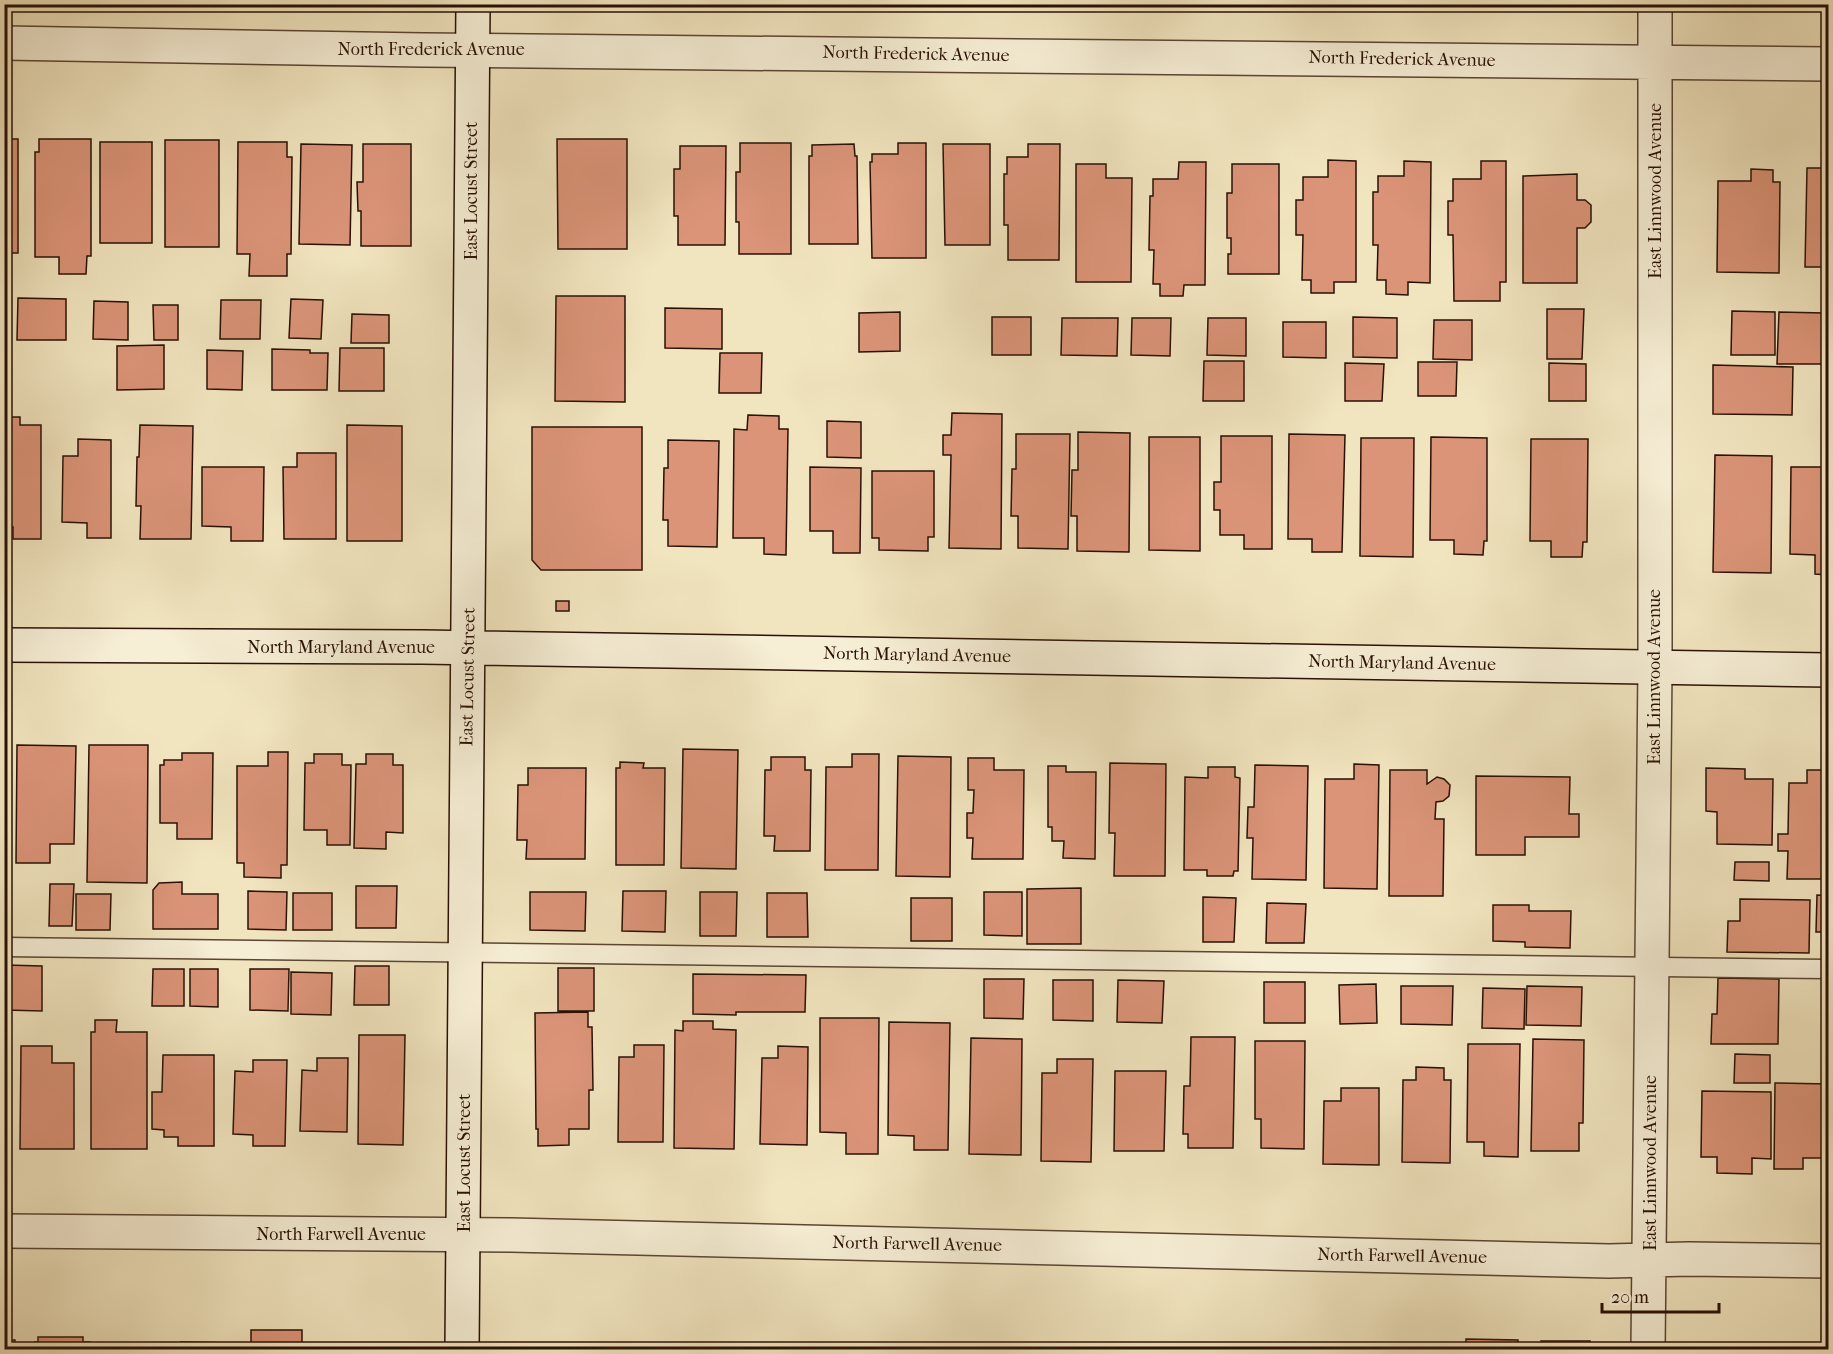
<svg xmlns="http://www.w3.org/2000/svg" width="1833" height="1354" font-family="'IM FELL French Canon',serif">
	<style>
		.building { fill: #db9478; stroke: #291004; stroke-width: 1.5 }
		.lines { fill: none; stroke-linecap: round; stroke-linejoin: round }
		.lane-casing { stroke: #5b4533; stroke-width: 21 }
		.street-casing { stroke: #5b4533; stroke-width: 36 }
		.secondary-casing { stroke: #291004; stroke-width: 36 }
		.lane { stroke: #f6eed5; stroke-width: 18 }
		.street { stroke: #f6eed5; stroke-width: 33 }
		.secondary { stroke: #f6eed5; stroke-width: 33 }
		.labels { text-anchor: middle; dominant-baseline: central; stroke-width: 5; stroke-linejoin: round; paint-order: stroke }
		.street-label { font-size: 18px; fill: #291004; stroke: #f6eed5 }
	</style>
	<rect width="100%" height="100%" fill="#f1e5bf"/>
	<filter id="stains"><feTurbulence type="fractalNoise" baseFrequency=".00333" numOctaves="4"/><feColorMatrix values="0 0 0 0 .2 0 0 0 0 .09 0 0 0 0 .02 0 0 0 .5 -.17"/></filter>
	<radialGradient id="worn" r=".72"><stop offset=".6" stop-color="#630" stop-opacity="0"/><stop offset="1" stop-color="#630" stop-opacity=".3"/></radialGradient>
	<path class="building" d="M 4,139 L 18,139 L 18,253 L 4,253 Z
		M 39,139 L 91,139 L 91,256 L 87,256 L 86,274 L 59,274 L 59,257 L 35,257 L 35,152 L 39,152 Z
		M 557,139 L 627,139 L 627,249 L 558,249 Z
		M 165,140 L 219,140 L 219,247 L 165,247 Z
		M 100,142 L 152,142 L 152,243 L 100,243 Z
		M 238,142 L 287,142 L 287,157 L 292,157 L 291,254 L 287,254 L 287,276 L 249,276 L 250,254 L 237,254 Z
		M 740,143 L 791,143 L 791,254 L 739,254 L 739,222 L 736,222 L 736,172 L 740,172 Z
		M 898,143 L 926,143 L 926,258 L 872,258 L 870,162 L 872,162 L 872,154 L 898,154 Z
		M 301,144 L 352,145 L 350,245 L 299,244 Z
		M 363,144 L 411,144 L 411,246 L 361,246 L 361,211 L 358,211 L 357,182 L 363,182 Z
		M 854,144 L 855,156 L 857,156 L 858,244 L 809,244 L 809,156 L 812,156 L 812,145 Z
		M 943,144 L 990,144 L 990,245 L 945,245 Z
		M 1028,144 L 1060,144 L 1059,260 L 1008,260 L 1008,225 L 1004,225 L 1004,174 L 1007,174 L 1007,157 L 1028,157 Z
		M 680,146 L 726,146 L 725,245 L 678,245 L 678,216 L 674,216 L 674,169 L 680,169 Z
		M 1328,160 L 1356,161 L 1356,282 L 1334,282 L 1334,293 L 1311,293 L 1311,280 L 1302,280 L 1303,235 L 1296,235 L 1296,200 L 1303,200 L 1303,177 L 1328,177 Z
		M 1404,161 L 1431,162 L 1430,283 L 1408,282 L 1408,295 L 1386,294 L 1386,280 L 1377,280 L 1378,245 L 1373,245 L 1373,192 L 1378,192 L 1378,176 L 1404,176 Z
		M 1481,161 L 1506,161 L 1506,282 L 1500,282 L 1500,301 L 1454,301 L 1453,235 L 1448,235 L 1448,201 L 1453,201 L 1453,179 L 1481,179 Z
		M 1179,162 L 1206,162 L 1205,285 L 1184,285 L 1183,296 L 1160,296 L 1160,284 L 1153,284 L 1154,250 L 1149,250 L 1150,196 L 1153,196 L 1153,179 L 1178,179 Z
		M 1076,164 L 1106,164 L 1106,178 L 1132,178 L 1131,282 L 1076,282 Z
		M 1232,164 L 1279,164 L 1279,274 L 1228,274 L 1228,254 L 1231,254 L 1231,238 L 1227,238 L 1227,193 L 1232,193 Z
		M 1807,168 L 1828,168 L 1828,267 L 1805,267 Z
		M 1751,169 L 1773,170 L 1773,182 L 1780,182 L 1779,273 L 1717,272 L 1718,181 L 1751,181 Z
		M 1577,174 L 1577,200 L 1585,200 L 1591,205 L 1591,222 L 1585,228 L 1577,228 L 1577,283 L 1523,283 L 1523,176 Z
		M 556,296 L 625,296 L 625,402 L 555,401 Z
		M 18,298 L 66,299 L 66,340 L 17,340 Z
		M 291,299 L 323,300 L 321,339 L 289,338 Z
		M 221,300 L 261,300 L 260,339 L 220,339 Z
		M 94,301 L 128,302 L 128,340 L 93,339 Z
		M 153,305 L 178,305 L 178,340 L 154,340 Z
		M 665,308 L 722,309 L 722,349 L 665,348 Z
		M 1547,309 L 1584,309 L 1582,359 L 1547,359 Z
		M 1732,311 L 1775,312 L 1775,355 L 1731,355 Z
		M 900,312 L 900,351 L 859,352 L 859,313 Z
		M 1779,312 L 1824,313 L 1823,364 L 1777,364 Z
		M 352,314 L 389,315 L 389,343 L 351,343 Z
		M 992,317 L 1031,317 L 1031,355 L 992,355 Z
		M 1353,317 L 1397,318 L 1397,358 L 1353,357 Z
		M 1062,318 L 1118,318 L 1117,356 L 1061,355 Z
		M 1132,318 L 1171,318 L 1170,356 L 1131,355 Z
		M 1208,318 L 1246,318 L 1246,356 L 1207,355 Z
		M 1434,320 L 1472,320 L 1472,360 L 1433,359 Z
		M 1283,322 L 1326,322 L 1326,358 L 1283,357 Z
		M 164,345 L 164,389 L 117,390 L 117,346 Z
		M 340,348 L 384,348 L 384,391 L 339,391 Z
		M 272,349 L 310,350 L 310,353 L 328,353 L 327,390 L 272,390 Z
		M 207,350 L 243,351 L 242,390 L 207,389 Z
		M 720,353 L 762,353 L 761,393 L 719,393 Z
		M 1204,361 L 1244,361 L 1244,401 L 1203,401 Z
		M 1418,362 L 1457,362 L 1456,396 L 1418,396 Z
		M 1345,363 L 1384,364 L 1382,401 L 1345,401 Z
		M 1549,363 L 1586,364 L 1586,401 L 1549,401 Z
		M 1713,365 L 1793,367 L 1792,415 L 1713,414 Z
		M 952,413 L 1002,414 L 1001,549 L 949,548 L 951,455 L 943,455 L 943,435 L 951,435 Z
		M 748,415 L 779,416 L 779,429 L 788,429 L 786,555 L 764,554 L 764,538 L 733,538 L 734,429 L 747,430 Z
		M 4,417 L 20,417 L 20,425 L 41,425 L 41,539 L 13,539 L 13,527 L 4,527 Z
		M 827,421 L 861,422 L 861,458 L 827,457 Z
		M 140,425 L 193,426 L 191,539 L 140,539 L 141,506 L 136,506 L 137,457 L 139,457 Z
		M 347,425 L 402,426 L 402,541 L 347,541 Z
		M 532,427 L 642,427 L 642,570 L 541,570 L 532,560 Z
		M 1078,432 L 1130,433 L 1129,552 L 1077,551 L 1077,516 L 1071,516 L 1072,470 L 1078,470 Z
		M 1016,434 L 1070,434 L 1068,549 L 1018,548 L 1018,516 L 1011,516 L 1012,469 L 1016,469 Z
		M 1289,434 L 1345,435 L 1342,552 L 1312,552 L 1312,539 L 1288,539 Z
		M 1221,436 L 1272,436 L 1272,549 L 1244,549 L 1244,535 L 1220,535 L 1220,510 L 1214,510 L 1214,482 L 1221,482 Z
		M 1149,437 L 1200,437 L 1200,551 L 1149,550 Z
		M 1431,437 L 1487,438 L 1487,541 L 1484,541 L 1483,555 L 1454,554 L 1454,540 L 1430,540 Z
		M 1361,438 L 1414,438 L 1413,557 L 1360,556 Z
		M 78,439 L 111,440 L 111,538 L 87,538 L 87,523 L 62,522 L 63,456 L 78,456 Z
		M 1531,439 L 1588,439 L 1587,542 L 1583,542 L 1582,557 L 1551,557 L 1551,541 L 1530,541 Z
		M 668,440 L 719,441 L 717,547 L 668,546 L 668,520 L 663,520 L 664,468 L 668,468 Z
		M 297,453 L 336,453 L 336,539 L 284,539 L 283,467 L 297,467 Z
		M 1715,455 L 1772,456 L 1771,573 L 1713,572 Z
		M 202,467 L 264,467 L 263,541 L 231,541 L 231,527 L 202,526 Z
		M 810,467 L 861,468 L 860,553 L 833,553 L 833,531 L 810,531 Z
		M 1791,467 L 1828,467 L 1828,575 L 1815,574 L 1815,555 L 1790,554 Z
		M 872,471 L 934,471 L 934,537 L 928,537 L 928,551 L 879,550 L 879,538 L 872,538 Z
		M 556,601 L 569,601 L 569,611 L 556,611 Z
		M 17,745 L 76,746 L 74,844 L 50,844 L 50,863 L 16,863 Z
		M 89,745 L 148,745 L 147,883 L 87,882 Z
		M 683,749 L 738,750 L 736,869 L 681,868 Z
		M 268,752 L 288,752 L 287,865 L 281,865 L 281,878 L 244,877 L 244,863 L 237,863 L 237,766 L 268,766 Z
		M 182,753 L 213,753 L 212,839 L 177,839 L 177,823 L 160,823 L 160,765 L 164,765 L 164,760 L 182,760 Z
		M 314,754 L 342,754 L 342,765 L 351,765 L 350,845 L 327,845 L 327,830 L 304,830 L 305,763 L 314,763 Z
		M 366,754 L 393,754 L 393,765 L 403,765 L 403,833 L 386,832 L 386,849 L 354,848 L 356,764 L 366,764 Z
		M 852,754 L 879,754 L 878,870 L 825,870 L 826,767 L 852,767 Z
		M 898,756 L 951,757 L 950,877 L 896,876 Z
		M 771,757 L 805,757 L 805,770 L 811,770 L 810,851 L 774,851 L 775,836 L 764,836 L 765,770 L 771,770 Z
		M 968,758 L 994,758 L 994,770 L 1024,770 L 1023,859 L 972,859 L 973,838 L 967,838 L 967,813 L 973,813 L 974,790 L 968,790 Z
		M 620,762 L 644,763 L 643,768 L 665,768 L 664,865 L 616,865 L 616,768 L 620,768 Z
		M 1110,763 L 1166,764 L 1165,876 L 1114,876 L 1115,833 L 1109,833 Z
		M 1354,764 L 1379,765 L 1377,889 L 1324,888 L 1325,779 L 1354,779 Z
		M 1255,765 L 1308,766 L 1306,880 L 1252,879 L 1253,838 L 1247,838 L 1248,807 L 1254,807 Z
		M 1048,766 L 1066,766 L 1066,772 L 1096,772 L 1095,859 L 1063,858 L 1064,841 L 1052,841 L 1052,827 L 1048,827 Z
		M 1208,767 L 1235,767 L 1235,777 L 1240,778 L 1238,871 L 1234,871 L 1233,876 L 1207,876 L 1207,870 L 1184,870 L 1185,777 L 1208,778 Z
		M 528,768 L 586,768 L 585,859 L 526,859 L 527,840 L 517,840 L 518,785 L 528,785 Z
		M 1706,768 L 1745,769 L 1745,779 L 1773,779 L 1772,845 L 1717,844 L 1717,812 L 1706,811 Z
		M 1390,770 L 1427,770 L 1427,784 L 1437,777 L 1444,779 L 1450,785 L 1449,796 L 1443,801 L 1436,802 L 1435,819 L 1444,819 L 1443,896 L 1389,896 Z
		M 1807,770 L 1828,770 L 1828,879 L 1787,879 L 1788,851 L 1778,851 L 1778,834 L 1788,834 L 1789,783 L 1807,783 Z
		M 1476,776 L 1570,777 L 1569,814 L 1579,814 L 1579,837 L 1525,837 L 1525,855 L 1476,855 Z
		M 1735,862 L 1769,862 L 1769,881 L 1734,880 Z
		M 182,882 L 182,894 L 218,894 L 218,929 L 153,929 L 153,890 L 159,883 Z
		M 50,884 L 74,884 L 72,926 L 49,926 Z
		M 356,886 L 397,886 L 396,928 L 356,928 Z
		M 1081,888 L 1081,944 L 1027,944 L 1027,889 Z
		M 248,891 L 287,892 L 286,930 L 248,929 Z
		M 623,891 L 666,891 L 665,932 L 622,931 Z
		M 530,892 L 586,892 L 585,931 L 530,930 Z
		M 700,892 L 737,892 L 736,936 L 700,936 Z
		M 984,892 L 1022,892 L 1022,936 L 984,935 Z
		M 293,893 L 332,893 L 332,930 L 293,930 Z
		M 767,893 L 807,893 L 808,937 L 767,937 Z
		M 76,894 L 111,894 L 110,930 L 76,930 Z
		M 1817,895 L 1828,896 L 1828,932 L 1816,932 Z
		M 1203,897 L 1236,898 L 1234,942 L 1203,942 Z
		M 911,898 L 952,898 L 952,941 L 911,941 Z
		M 1740,899 L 1810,900 L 1809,953 L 1727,952 L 1728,921 L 1740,921 Z
		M 1267,903 L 1306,904 L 1304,943 L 1266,943 Z
		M 1493,905 L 1529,905 L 1529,911 L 1571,911 L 1570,948 L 1525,947 L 1525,942 L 1493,941 Z
		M 5,965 L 42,966 L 42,1011 L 5,1010 Z
		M 355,966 L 389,966 L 389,1005 L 354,1005 Z
		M 558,968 L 594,968 L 594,1011 L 558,1011 Z
		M 153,969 L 184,969 L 184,1006 L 152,1006 Z
		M 190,969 L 218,969 L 218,1007 L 190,1006 Z
		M 250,969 L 289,969 L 288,1011 L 250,1010 Z
		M 291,972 L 332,973 L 331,1015 L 291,1014 Z
		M 693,974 L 806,975 L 805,1012 L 736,1012 L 736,1015 L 693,1014 Z
		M 1718,978 L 1779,979 L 1778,1044 L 1711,1044 L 1712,1014 L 1717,1014 Z
		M 984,979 L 1024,979 L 1023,1019 L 984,1018 Z
		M 1053,980 L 1093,980 L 1093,1021 L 1053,1020 Z
		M 1118,980 L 1164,981 L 1162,1023 L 1117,1022 Z
		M 1264,982 L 1305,982 L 1305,1023 L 1264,1023 Z
		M 1376,984 L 1377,1023 L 1340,1024 L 1339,985 Z
		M 1401,986 L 1453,986 L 1452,1025 L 1401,1024 Z
		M 1527,986 L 1582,987 L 1581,1026 L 1526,1025 Z
		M 1483,988 L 1525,989 L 1524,1029 L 1482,1028 Z
		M 588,1012 L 588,1027 L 592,1027 L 593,1090 L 589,1090 L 589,1129 L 569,1129 L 569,1145 L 538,1146 L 538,1129 L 536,1129 L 535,1013 Z
		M 820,1018 L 879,1018 L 878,1154 L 846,1154 L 846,1133 L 820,1132 Z
		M 95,1020 L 117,1020 L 116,1032 L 147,1032 L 147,1149 L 91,1149 L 91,1032 L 95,1032 Z
		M 683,1021 L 713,1021 L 713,1029 L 736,1030 L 734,1149 L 674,1148 L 675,1030 L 683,1031 Z
		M 889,1022 L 950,1023 L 948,1150 L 914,1150 L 914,1136 L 888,1135 Z
		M 359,1035 L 405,1035 L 403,1145 L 358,1144 Z
		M 1191,1037 L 1235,1037 L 1233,1148 L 1188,1148 L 1188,1134 L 1183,1134 L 1184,1086 L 1190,1086 Z
		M 971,1038 L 1022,1039 L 1021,1155 L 969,1154 Z
		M 1533,1039 L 1584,1040 L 1583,1123 L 1579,1123 L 1579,1151 L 1531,1151 Z
		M 1255,1041 L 1305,1041 L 1304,1149 L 1261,1148 L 1261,1119 L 1255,1119 Z
		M 1468,1044 L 1520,1044 L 1518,1157 L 1484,1156 L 1484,1142 L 1467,1142 Z
		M 634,1045 L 664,1045 L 663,1142 L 618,1142 L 619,1057 L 634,1057 Z
		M 21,1046 L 52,1046 L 52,1063 L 74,1063 L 74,1149 L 20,1149 Z
		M 778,1046 L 808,1047 L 807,1145 L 760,1144 L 762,1058 L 778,1058 Z
		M 1735,1054 L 1770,1055 L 1770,1083 L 1734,1083 Z
		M 163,1055 L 214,1055 L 214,1146 L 178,1146 L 178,1137 L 164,1137 L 164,1130 L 152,1129 L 152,1092 L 162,1092 Z
		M 317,1058 L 348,1058 L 347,1132 L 300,1131 L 302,1070 L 317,1071 Z
		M 1057,1059 L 1093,1059 L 1091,1162 L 1041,1161 L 1042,1073 L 1057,1073 Z
		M 253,1060 L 287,1060 L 285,1146 L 253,1146 L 253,1135 L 233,1134 L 235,1071 L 253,1072 Z
		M 1416,1067 L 1444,1068 L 1444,1080 L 1451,1080 L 1450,1163 L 1402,1162 L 1403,1080 L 1416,1080 Z
		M 1115,1071 L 1166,1071 L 1164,1151 L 1114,1151 Z
		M 1775,1083 L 1828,1084 L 1828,1158 L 1803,1158 L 1803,1169 L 1774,1169 Z
		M 1341,1088 L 1379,1088 L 1379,1165 L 1323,1164 L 1324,1101 L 1341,1101 Z
		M 1702,1091 L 1771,1092 L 1771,1159 L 1752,1158 L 1752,1174 L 1717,1173 L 1717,1157 L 1701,1157 Z
		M 251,1330 L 302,1330 L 302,1350 L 251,1350 Z
		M 38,1337 L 83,1337 L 83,1342 L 90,1342 L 90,1350 L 35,1350 L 35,1342 L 38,1342 Z
		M 1466,1339 L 1518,1340 L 1518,1350 L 1466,1350 Z
		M 4,1340 L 15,1340 L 15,1350 L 4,1350 Z
		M 1541,1341 L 1590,1341 L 1590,1350 L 1541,1350 Z
		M 181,1342 L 234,1343 L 234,1350 L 181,1350 Z
		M 111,1345 L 160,1346 L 160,1350 L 111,1350 Z
		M 1354,1345 L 1379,1345 L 1378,1350 L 1354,1350 Z
		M 960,1346 L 989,1347 L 989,1350 L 960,1350 Z
		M 1395,1346 L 1449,1347 L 1449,1350 L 1395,1350 Z"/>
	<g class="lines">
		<defs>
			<path id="lane" d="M 4,947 L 1828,969"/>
			<path id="street" d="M 4,43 L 424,50 L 1828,64
				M 4,1231 L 511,1235 L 1609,1261 L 1689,1259 L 1828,1261
				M 1648,1350 L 1655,667 L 1655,4"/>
			<path id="secondary" d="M 4,645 L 423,647 L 1828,670
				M 462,1350 L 473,4"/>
		</defs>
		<use href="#lane" class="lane-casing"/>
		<use href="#street" class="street-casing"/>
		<use href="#secondary" class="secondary-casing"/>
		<use href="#lane" class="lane"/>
		<use href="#street" class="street"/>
		<use href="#secondary" class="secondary"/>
	</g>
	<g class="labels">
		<g class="street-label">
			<text x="431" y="49">North Frederick Avenue</text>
			<text transform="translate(916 54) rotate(1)">North Frederick Avenue</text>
			<text transform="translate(1402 59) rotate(1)">North Frederick Avenue</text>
			<text transform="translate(471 191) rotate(-90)">East Locust Street</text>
			<text transform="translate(1655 191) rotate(-90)">East Linnwood Avenue</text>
			<text x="341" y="647">North Maryland Avenue</text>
			<text transform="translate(917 655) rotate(1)">North Maryland Avenue</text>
			<text transform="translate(1402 663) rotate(1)">North Maryland Avenue</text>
			<text transform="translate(468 677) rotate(-89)">East Locust Street</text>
			<text transform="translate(1654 677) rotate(-90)">East Linnwood Avenue</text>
			<text transform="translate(464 1163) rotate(-90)">East Locust Street</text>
			<text transform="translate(1650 1163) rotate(-90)">East Linnwood Avenue</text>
			<text x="341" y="1234">North Farwell Avenue</text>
			<text transform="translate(917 1244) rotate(1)">North Farwell Avenue</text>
			<text transform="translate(1402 1256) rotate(1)">North Farwell Avenue</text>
		</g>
	</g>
	<rect width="1833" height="1354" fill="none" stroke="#f1e5bf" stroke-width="24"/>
	<rect x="6" y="6" width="1821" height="1342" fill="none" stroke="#291004" stroke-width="3"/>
	<rect x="12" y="12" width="1809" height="1330" fill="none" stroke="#291004" stroke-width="1.5"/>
	<path d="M1602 1303v9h117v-9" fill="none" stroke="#291004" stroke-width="3"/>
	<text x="1611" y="1303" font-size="18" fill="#291004" stroke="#f6eed5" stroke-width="4.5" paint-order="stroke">20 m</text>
	<rect width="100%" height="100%" filter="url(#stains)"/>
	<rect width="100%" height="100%" fill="url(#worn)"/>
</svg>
